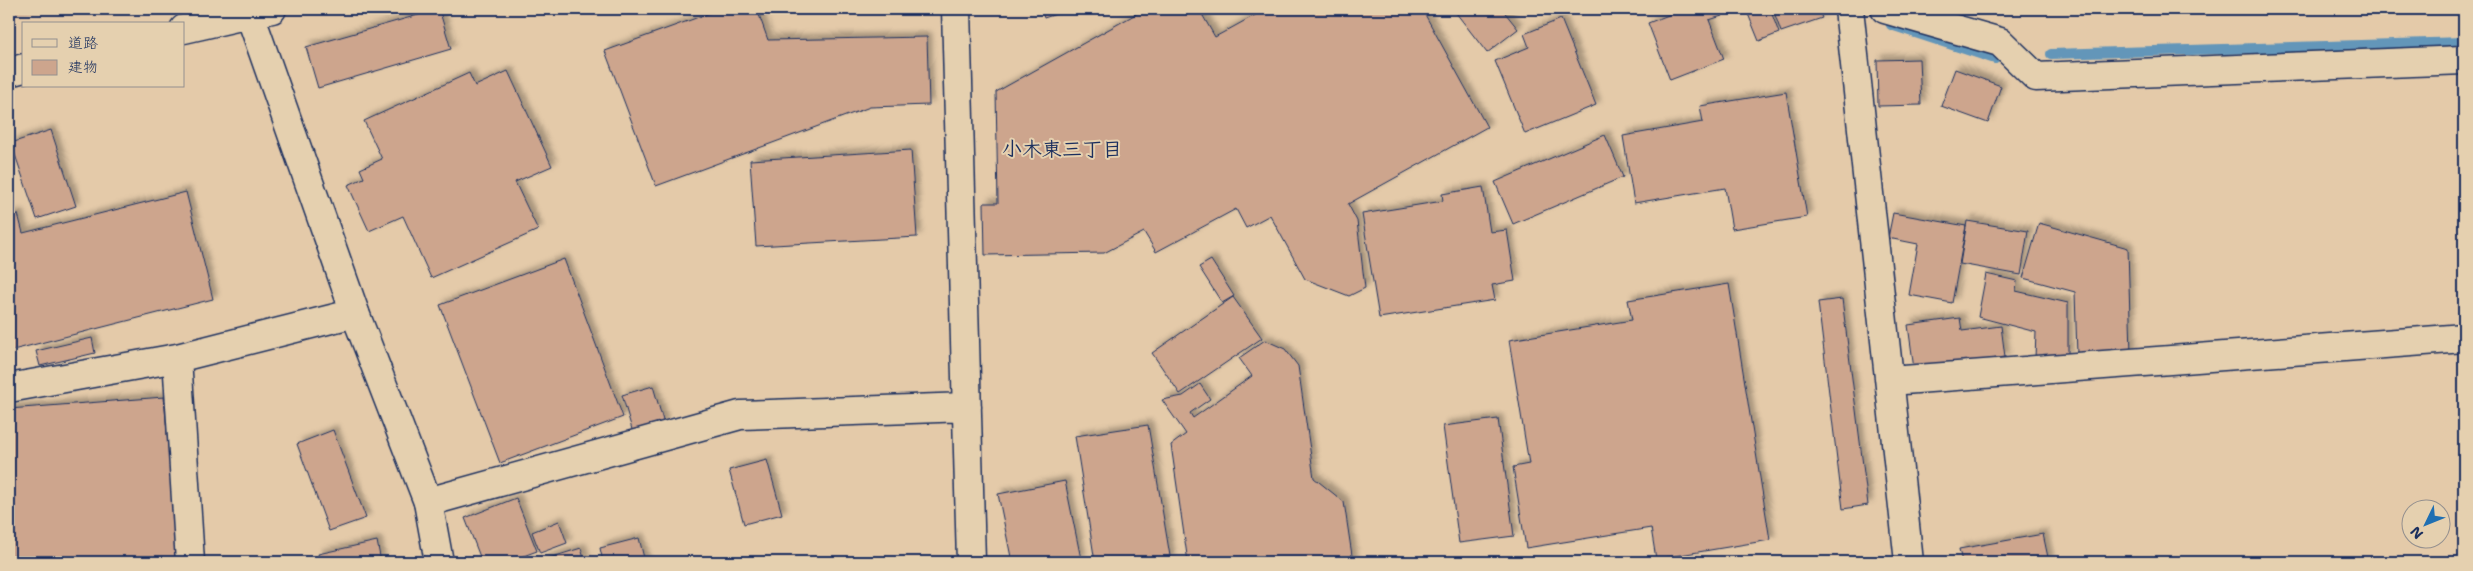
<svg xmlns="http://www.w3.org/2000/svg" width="2473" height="571" font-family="'Shantell Sans','Klee One',sans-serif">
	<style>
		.built { fill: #d9bca0 }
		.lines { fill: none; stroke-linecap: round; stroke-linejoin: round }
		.stream { stroke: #6496b9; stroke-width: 10 }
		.building { fill: #cda58d; stroke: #1b2f5e; filter: url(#shadow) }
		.street-casing { stroke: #1b2f5e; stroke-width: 31 }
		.secondary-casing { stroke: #1b2f5e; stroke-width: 31 }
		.street { stroke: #e5d0af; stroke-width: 28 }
		.secondary { stroke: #e5d0af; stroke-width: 28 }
		.labels { text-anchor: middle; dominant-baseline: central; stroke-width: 4; stroke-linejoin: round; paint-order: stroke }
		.neighbourhood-label { font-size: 20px; font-weight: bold; fill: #1b2f5e; stroke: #e5d0af }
	</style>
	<defs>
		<filter id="shadow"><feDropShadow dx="4.5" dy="-4.5" stdDeviation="2.5" flood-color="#0004"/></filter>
	</defs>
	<rect width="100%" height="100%" fill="#e4caa9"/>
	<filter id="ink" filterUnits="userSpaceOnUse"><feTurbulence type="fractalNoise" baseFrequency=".02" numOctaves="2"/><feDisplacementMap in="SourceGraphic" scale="10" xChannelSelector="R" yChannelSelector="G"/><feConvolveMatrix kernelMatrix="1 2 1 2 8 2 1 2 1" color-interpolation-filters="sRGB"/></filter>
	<g filter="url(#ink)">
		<path class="built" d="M 9,9 L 48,9 L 9,18 Z"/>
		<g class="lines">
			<path class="stream" d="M 1891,25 L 1995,59
				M 2051,54 L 2464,42"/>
		</g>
		<path class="building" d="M 439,9 L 451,49 L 318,88 L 306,47 Z
			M 721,9 L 757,9 L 768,40 L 927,37 L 929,105 L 870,107 L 656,186 L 605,51 Z
			M 1041,9 L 1071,9 L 1044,18 Z
			M 1145,9 L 1199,9 L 1215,37 L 1266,9 L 1422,9 L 1487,127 L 1348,204 L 1357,221 L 1365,288 L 1349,296 L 1305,279 L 1270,215 L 1246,228 L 1236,209 L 1156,252 L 1144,232 L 1104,253 L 985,255 L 984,203 L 998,203 L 996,92 Z
			M 1453,9 L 1502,9 L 1518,29 L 1487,53 Z
			M 1684,9 L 1719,9 L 1722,16 L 1709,20 L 1724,59 L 1670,80 L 1648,23 Z
			M 1746,9 L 1770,9 L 1779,33 L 1759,41 Z
			M 1773,9 L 1818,9 L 1822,18 L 1781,32 Z
			M 1561,19 L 1596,105 L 1525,134 L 1495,61 L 1529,47 L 1524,34 Z
			M 1919,59 L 1921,105 L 1878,106 L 1877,60 Z
			M 1955,69 L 2001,86 L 1988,123 L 1941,106 Z
			M 508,71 L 552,166 L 515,182 L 538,230 L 431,278 L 403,216 L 369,231 L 348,185 L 364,178 L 360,169 L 382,159 L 364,121 L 469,73 L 475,86 Z
			M 1786,92 L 1807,217 L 1732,229 L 1725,188 L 1634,203 L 1623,136 L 1703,122 L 1700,106 Z
			M 51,130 L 76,206 L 37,219 L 11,143 Z
			M 1605,135 L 1623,177 L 1513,224 L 1495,182 Z
			M 911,150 L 917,237 L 756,246 L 750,160 Z
			M 1483,187 L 1490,232 L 1507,230 L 1515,281 L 1492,285 L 1495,300 L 1379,318 L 1362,214 L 1443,201 L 1442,194 Z
			M 186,192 L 213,299 L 9,351 L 9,216 L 18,214 L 23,233 Z
			M 1893,213 L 1966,226 L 1952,303 L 1909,295 L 1918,244 L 1888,238 Z
			M 1967,221 L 2028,231 L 2021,275 L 1960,264 Z
			M 2039,223 L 2128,248 L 2131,354 L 2077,355 L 2075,292 L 2023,278 Z
			M 564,259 L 623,417 L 500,463 L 440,305 Z
			M 1211,260 L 1234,296 L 1222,303 L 1199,267 Z
			M 1986,274 L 2017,281 L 2016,291 L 2068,303 L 2068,355 L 2035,358 L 2036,332 L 1978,317 Z
			M 1729,284 L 1770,540 L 1656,559 L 1651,528 L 1526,548 L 1513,467 L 1529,464 L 1509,340 L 1632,320 L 1628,300 Z
			M 1233,297 L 1262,338 L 1180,394 L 1152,353 Z
			M 1842,299 L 1868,505 L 1843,509 L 1818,302 Z
			M 1960,318 L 1962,331 L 2001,326 L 2005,357 L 1914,369 L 1908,325 Z
			M 92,338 L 95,353 L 40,366 L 36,351 Z
			M 1265,340 L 1285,349 L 1298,366 L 1314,478 L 1344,502 L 1353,562 L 1188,562 L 1171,445 L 1186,434 L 1162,400 L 1183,396 L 1200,384 L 1210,399 L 1190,413 L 1193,418 L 1252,376 L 1239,358 Z
			M 653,386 L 664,424 L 633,433 L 622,395 Z
			M 164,397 L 178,562 L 9,562 L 9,409 Z
			M 1498,419 L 1514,536 L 1459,543 L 1443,426 Z
			M 1148,425 L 1171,562 L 1095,562 L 1075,436 Z
			M 333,430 L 366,518 L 329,531 L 297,444 Z
			M 767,460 L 782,514 L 744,524 L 729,470 Z
			M 1065,481 L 1081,559 L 1066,562 L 1012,562 L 998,494 Z
			M 516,498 L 537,551 L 507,562 L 482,562 L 465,518 Z
			M 559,521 L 567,543 L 540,553 L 532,532 Z
			M 2043,534 L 2049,562 L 1962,562 L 1959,549 Z
			M 639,538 L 645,562 L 603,562 L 600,548 Z
			M 377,541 L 381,562 L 320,562 L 318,554 Z
			M 581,548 L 585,562 L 543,562 L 543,560 Z"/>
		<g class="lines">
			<defs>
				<path id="street" d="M 956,9 L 971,562
					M 1849,9 L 1909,562
					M 1885,9 L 2000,42 L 2036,77 L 2464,60
					M 177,358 L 190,562
					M 1890,381 L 2464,338
					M 9,388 L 177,358 L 355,313
					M 428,502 L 740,415 L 967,407"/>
				<path id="secondary" d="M 248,9 L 355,313 L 428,502 L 439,562
					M 184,29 L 272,9
					M 9,72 L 24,68"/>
			</defs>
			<use href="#street" class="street-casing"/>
			<use href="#secondary" class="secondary-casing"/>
			<use href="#street" class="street"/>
			<use href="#secondary" class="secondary"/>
		</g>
	</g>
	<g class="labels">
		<g class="neighbourhood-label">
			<text x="1062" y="149">小木東三丁目</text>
		</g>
	</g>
	<rect width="2473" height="571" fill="none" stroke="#e5d0af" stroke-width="30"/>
	<rect x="15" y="15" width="2443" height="541" fill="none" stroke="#1b2f5e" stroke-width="2" filter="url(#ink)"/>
	<rect x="22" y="22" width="162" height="65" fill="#e5d0af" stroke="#94908f"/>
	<rect x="32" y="39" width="25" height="8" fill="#e5d0af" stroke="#94908f"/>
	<text x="68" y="48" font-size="15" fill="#1b2f5e">道路</text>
	<rect x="32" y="60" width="25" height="15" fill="#cda58d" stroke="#94908f"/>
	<text x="68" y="72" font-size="15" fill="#1b2f5e">建物</text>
	<g transform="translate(2426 524) rotate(227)"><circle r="24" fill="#e5d0af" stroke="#94908f"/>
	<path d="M0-4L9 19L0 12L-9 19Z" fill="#1f6fb2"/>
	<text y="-8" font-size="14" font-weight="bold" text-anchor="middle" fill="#1b2f5e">N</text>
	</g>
</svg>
